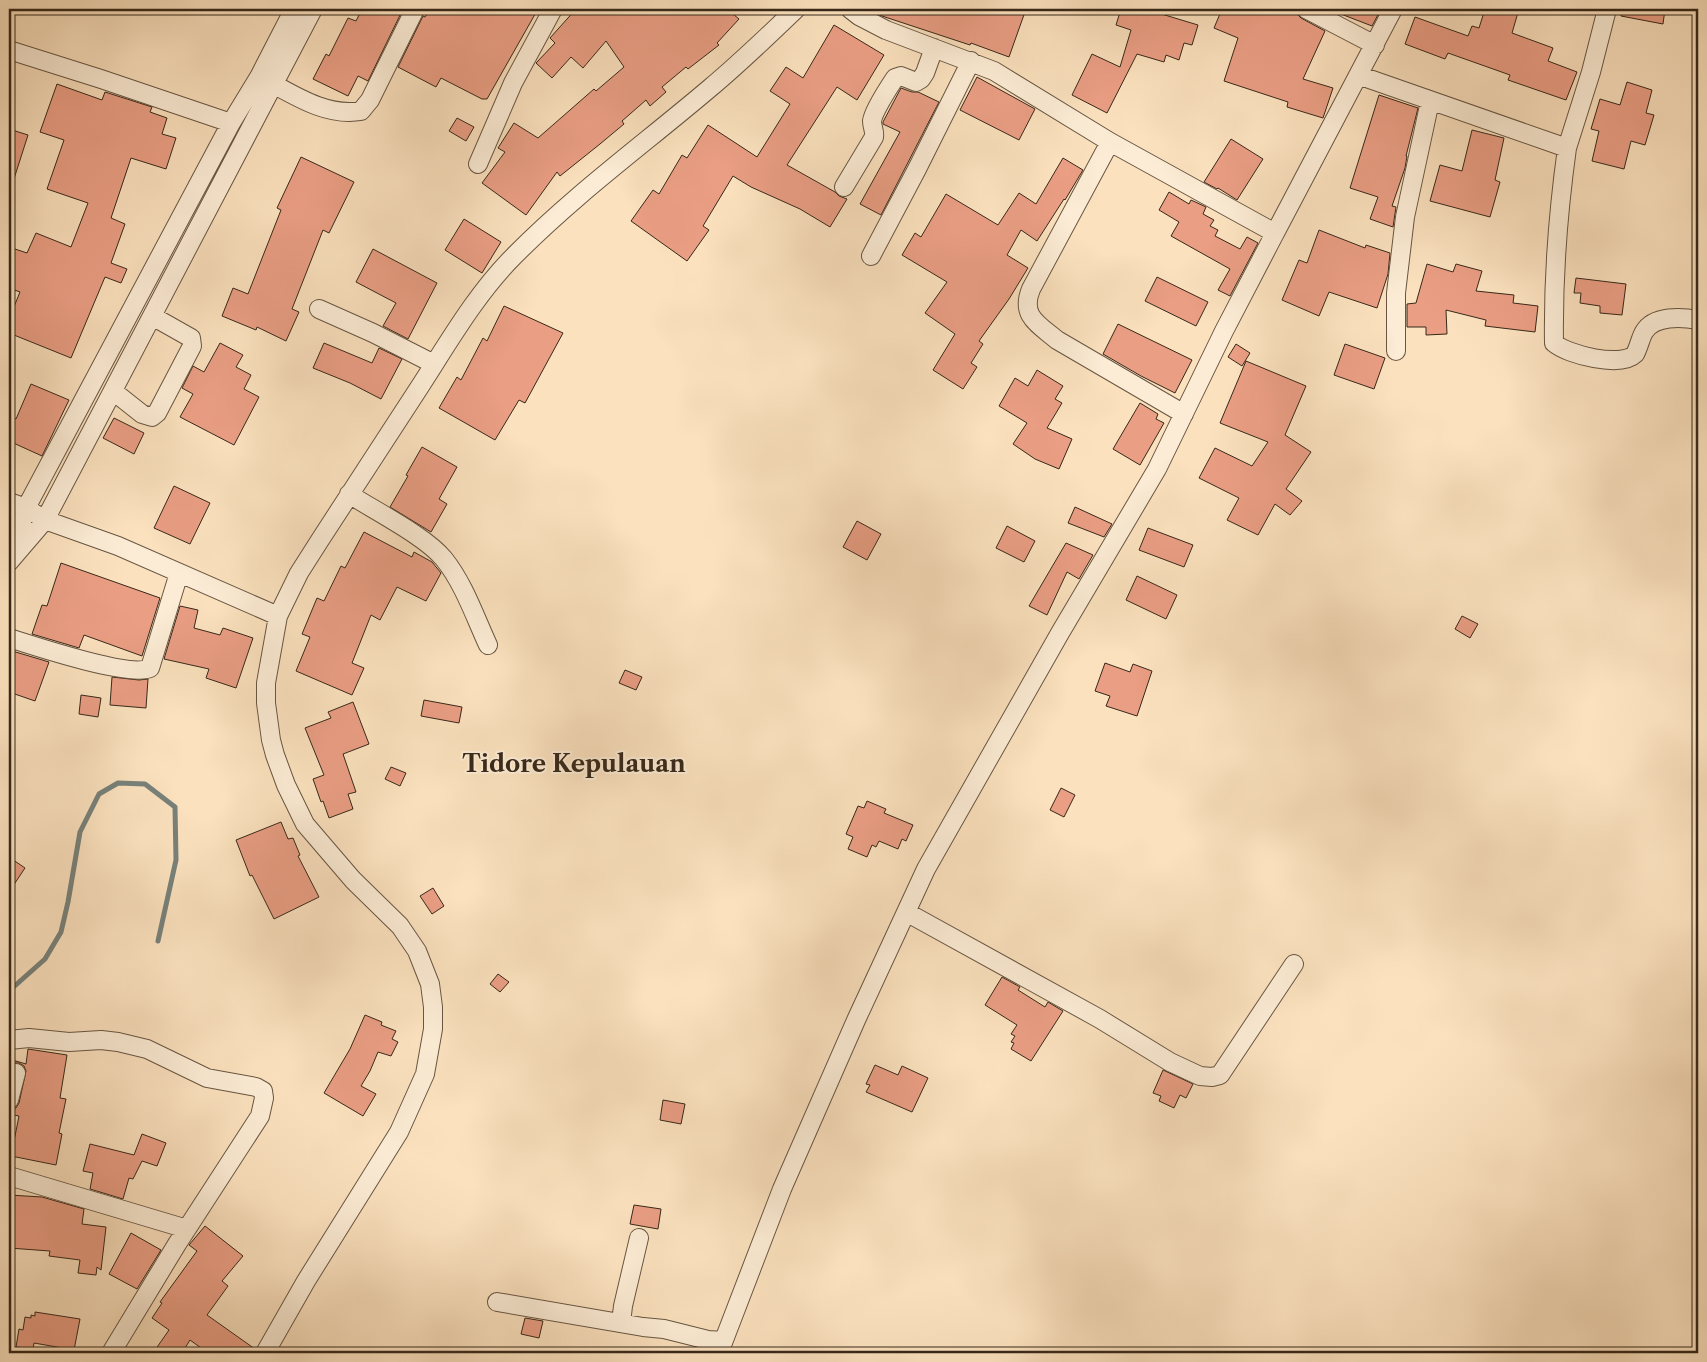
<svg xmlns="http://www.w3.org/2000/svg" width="1707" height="1362" font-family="'Libre Caslon Text',serif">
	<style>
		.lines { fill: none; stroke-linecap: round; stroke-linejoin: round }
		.stream { stroke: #77817a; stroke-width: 5 }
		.building { fill: #ea9e84; stroke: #372819 }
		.minor-casing { stroke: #685642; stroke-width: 20 }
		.minor { stroke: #fcecd5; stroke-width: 18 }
		.labels { text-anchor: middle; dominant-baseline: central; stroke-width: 4; stroke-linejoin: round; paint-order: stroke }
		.town-label { font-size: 24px; font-weight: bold; fill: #372819; stroke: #fcecd5 }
	</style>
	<rect width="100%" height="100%" fill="#fbe1be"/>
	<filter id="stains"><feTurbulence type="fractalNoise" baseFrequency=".004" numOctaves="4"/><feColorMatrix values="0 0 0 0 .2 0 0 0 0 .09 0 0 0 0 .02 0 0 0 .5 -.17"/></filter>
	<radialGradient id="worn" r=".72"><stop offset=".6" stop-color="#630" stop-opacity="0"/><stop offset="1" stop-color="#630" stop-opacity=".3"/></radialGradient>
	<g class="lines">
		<path class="stream" d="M 9,991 L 45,959 L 61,932 L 68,902 L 80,832 L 99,794 L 118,783 L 145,784 L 175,807 L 176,860 L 158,941"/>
	</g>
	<path class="building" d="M 362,9 L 403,9 L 368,81 L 358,76 L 348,96 L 313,79 L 326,54 L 329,56 L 348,18 L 356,21 Z
		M 430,9 L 538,9 L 487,99 L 482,99 L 441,78 L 436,87 L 398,67 L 423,16 L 425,17 Z
		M 576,9 L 727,9 L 739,19 L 717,43 L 719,45 L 688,69 L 686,67 L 662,87 L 666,92 L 650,106 L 646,100 L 622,121 L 624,124 L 600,144 L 560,176 L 557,172 L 526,215 L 482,183 L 505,152 L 498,148 L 514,123 L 538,138 L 594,89 L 596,91 L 624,67 L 606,41 L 583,68 L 571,57 L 552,78 L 536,63 L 555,43 L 550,38 Z
		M 868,9 L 1026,9 L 1009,57 L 971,43 L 970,45 L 882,16 Z
		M 1121,9 L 1145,9 L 1198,25 L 1192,45 L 1184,43 L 1179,60 L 1166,55 L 1164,62 L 1137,54 L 1107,113 L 1072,95 L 1092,54 L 1120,67 L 1131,30 L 1116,25 Z
		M 1222,9 L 1295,9 L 1297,14 L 1301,18 L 1325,31 L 1303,79 L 1333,88 L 1323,118 L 1287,107 L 1288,102 L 1224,81 L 1238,38 L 1214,28 Z
		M 1328,9 L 1381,9 L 1372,26 Z
		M 1485,9 L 1519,9 L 1512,33 L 1553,48 L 1548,61 L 1577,72 L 1566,100 L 1508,80 L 1510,75 L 1448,53 L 1445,59 L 1405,44 L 1415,17 L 1468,36 L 1472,26 L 1479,28 Z
		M 1621,9 L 1665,9 L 1663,24 L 1621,16 Z
		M 834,25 L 884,55 L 857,100 L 837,87 L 787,165 L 835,192 L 839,196 L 847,199 L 830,227 L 800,209 L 751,187 L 733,176 L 703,226 L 709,230 L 687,261 L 631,221 L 653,190 L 659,194 L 682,155 L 687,158 L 708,125 L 757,157 L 790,104 L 770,91 L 786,67 L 803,78 Z
		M 977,77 L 1035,109 L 1019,140 L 960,110 Z
		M 1627,82 L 1652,90 L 1646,113 L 1654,115 L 1645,145 L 1631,141 L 1624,169 L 1592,161 L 1599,131 L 1591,129 L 1600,99 L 1620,105 Z
		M 57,84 L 102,100 L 105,92 L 152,107 L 150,112 L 167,118 L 162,134 L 176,138 L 166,169 L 131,158 L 111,218 L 125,224 L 111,263 L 127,269 L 121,283 L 105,277 L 71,358 L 9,333 L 9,319 L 20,292 L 9,288 L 9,247 L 27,253 L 36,233 L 71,247 L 88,203 L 47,189 L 64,140 L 40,132 Z
		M 901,88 L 912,92 L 918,92 L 939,102 L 881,215 L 860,204 L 900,132 L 883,124 L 883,122 Z
		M 1379,95 L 1418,108 L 1406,156 L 1407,156 L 1405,168 L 1392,206 L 1396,207 L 1393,227 L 1370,219 L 1378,197 L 1350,188 Z
		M 457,118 L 474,127 L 466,141 L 449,131 Z
		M 9,129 L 28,135 L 12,185 L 9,184 Z
		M 1472,130 L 1504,138 L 1495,180 L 1500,182 L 1490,217 L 1430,201 L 1440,165 L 1462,171 Z
		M 1231,139 L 1263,159 L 1237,200 L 1218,188 L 1217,189 L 1204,182 Z
		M 301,157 L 354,182 L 329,233 L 323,230 L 292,309 L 299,312 L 286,341 L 257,327 L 256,330 L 222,316 L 233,288 L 248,294 L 281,210 L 277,208 Z
		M 1063,158 L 1083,170 L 1065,200 L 1064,199 L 1037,241 L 1021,230 L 1007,255 L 1028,268 L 1009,299 L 979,341 L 983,344 L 971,363 L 977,367 L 963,389 L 933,370 L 955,334 L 925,313 L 947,282 L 902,255 L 915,233 L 921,237 L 946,194 L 998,225 L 1019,193 L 1036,204 Z
		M 1169,192 L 1189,204 L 1191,200 L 1206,207 L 1203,214 L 1214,220 L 1210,226 L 1218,230 L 1215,236 L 1240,249 L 1247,237 L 1258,243 L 1230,296 L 1218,290 L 1230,269 L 1171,236 L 1179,222 L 1159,210 Z
		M 464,219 L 501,242 L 482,273 L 445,250 Z
		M 1319,230 L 1365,248 L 1366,245 L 1390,253 L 1388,274 L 1377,308 L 1329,292 L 1319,316 L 1282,300 L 1299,260 L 1307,263 Z
		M 373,249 L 437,283 L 408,339 L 383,326 L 396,303 L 356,282 Z
		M 1427,264 L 1453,272 L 1456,264 L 1482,271 L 1476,291 L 1514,295 L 1513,303 L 1538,306 L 1535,332 L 1485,326 L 1486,320 L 1446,310 L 1447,334 L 1426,335 L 1426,327 L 1407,327 L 1407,304 L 1416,303 Z
		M 1157,277 L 1208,302 L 1196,326 L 1145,301 Z
		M 1576,278 L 1626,284 L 1622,315 L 1600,313 L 1600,306 L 1580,303 L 1581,293 L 1574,293 Z
		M 504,306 L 563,333 L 525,403 L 519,400 L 495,440 L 439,408 L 457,377 L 461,380 L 483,338 L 487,341 Z
		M 1118,324 L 1192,360 L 1175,393 L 1141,376 L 1103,354 Z
		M 220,343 L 243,355 L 236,367 L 251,375 L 244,389 L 259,397 L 234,445 L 180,417 L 193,394 L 182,388 L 193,366 L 204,372 Z
		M 324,343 L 372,363 L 379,348 L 402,359 L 381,399 L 350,383 L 313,368 Z
		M 1236,344 L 1250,353 L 1242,366 L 1228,357 Z
		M 1345,344 L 1385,358 L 1374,389 L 1334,375 Z
		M 1246,361 L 1306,386 L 1285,435 L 1311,452 L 1286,489 L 1302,501 L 1290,515 L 1275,504 L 1258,535 L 1227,520 L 1239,498 L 1199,478 L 1215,448 L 1252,466 L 1268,442 L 1220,423 Z
		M 1037,370 L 1063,386 L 1055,399 L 1062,403 L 1047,428 L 1072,439 L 1059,469 L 1035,459 L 1013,444 L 1027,423 L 999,406 L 1015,378 L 1028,386 Z
		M 31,384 L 69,400 L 42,456 L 9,441 L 9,416 L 16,419 Z
		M 1140,403 L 1158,414 L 1156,419 L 1164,423 L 1140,465 L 1113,449 Z
		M 114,418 L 144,433 L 134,454 L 103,438 Z
		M 422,447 L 457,467 L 439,499 L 447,504 L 431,532 L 390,507 L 408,476 L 406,475 Z
		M 174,486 L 210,503 L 190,544 L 154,528 Z
		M 1075,507 L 1112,524 L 1104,537 L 1068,523 Z
		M 857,521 L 881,534 L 867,560 L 843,547 Z
		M 1007,526 L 1035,541 L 1024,562 L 996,548 Z
		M 1148,528 L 1193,545 L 1184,567 L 1139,550 Z
		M 364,532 L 412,557 L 414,552 L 432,562 L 441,573 L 426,601 L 397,587 L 380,620 L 371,615 L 352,663 L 364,668 L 352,695 L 296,671 L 310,637 L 302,634 L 317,598 L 324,601 L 341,566 L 345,568 Z
		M 1066,543 L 1093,555 L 1079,579 L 1067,572 L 1047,615 L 1029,606 Z
		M 61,563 L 160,598 L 142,656 L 84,635 L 79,648 L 32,634 L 42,605 L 47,606 Z
		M 1137,576 L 1177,595 L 1166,619 L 1126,600 Z
		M 180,606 L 198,610 L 194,628 L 220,635 L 223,628 L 253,638 L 236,688 L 206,678 L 209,669 L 164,659 Z
		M 1462,616 L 1478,624 L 1470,638 L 1455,629 Z
		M 9,650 L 49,662 L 35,701 L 9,692 Z
		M 1105,663 L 1130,672 L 1133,664 L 1152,671 L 1137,716 L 1106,706 L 1110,696 L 1095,691 Z
		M 625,670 L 642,677 L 636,690 L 619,683 Z
		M 112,677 L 139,680 L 148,679 L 146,708 L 110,705 Z
		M 81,695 L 101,698 L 98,717 L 79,714 Z
		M 424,700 L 462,707 L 459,723 L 421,716 Z
		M 353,702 L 369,744 L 343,754 L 356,792 L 348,794 L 353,809 L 329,818 L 323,801 L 321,802 L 313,779 L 324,775 L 305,728 L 331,718 L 328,712 Z
		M 391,767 L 406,773 L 400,786 L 385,779 Z
		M 1061,788 L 1075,795 L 1064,817 L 1050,810 Z
		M 867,801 L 886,809 L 884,813 L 913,825 L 906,841 L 902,839 L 898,849 L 879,841 L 876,847 L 872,845 L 867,857 L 848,849 L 853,837 L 846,834 L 858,806 L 864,808 Z
		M 281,822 L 288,839 L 293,838 L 300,855 L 298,856 L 319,897 L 274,919 L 252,875 L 250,876 L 236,840 Z
		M 9,857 L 25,868 L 9,892 Z
		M 433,888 L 444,906 L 432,914 L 420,896 Z
		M 498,974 L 509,982 L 500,992 L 490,984 Z
		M 1002,977 L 1020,987 L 1018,990 L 1045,1007 L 1048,1002 L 1063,1011 L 1031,1061 L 1011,1049 L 1014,1043 L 1011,1042 L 1015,1036 L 1011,1034 L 1017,1025 L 985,1005 Z
		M 365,1015 L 382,1022 L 381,1025 L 396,1031 L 392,1039 L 398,1042 L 391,1056 L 378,1052 L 370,1071 L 361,1086 L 376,1094 L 363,1116 L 324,1093 L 350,1049 Z
		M 28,1049 L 67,1055 L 60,1098 L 66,1099 L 59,1133 L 62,1134 L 56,1165 L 11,1156 L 19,1116 L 9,1114 L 9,1110 L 16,1108 L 19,1103 L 26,1071 L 24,1066 L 19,1063 L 14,1063 L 9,1065 L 9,1059 L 26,1064 Z
		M 875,1065 L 898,1075 L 902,1066 L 928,1078 L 912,1112 L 866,1092 L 870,1085 L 866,1084 Z
		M 1163,1070 L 1193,1084 L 1186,1098 L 1180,1095 L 1174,1108 L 1159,1101 L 1161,1096 L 1153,1093 Z
		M 663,1100 L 685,1104 L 681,1124 L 660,1120 Z
		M 142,1134 L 166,1143 L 157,1166 L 142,1161 L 133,1179 L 129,1178 L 123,1199 L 90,1189 L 93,1173 L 83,1171 L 90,1144 L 134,1155 Z
		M 9,1195 L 42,1197 L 84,1209 L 82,1224 L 106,1227 L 101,1270 L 97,1267 L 96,1275 L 78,1273 L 80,1260 L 49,1256 L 50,1251 L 9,1248 Z
		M 634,1205 L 661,1209 L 658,1229 L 630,1224 Z
		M 205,1226 L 243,1256 L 222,1281 L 228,1286 L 207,1315 L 255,1349 L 254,1353 L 208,1353 L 190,1340 L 182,1353 L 153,1353 L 169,1330 L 152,1318 L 162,1303 L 160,1302 L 197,1251 L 189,1245 Z
		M 131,1233 L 161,1250 L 137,1289 L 109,1274 Z
		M 35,1312 L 80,1319 L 74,1350 L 34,1343 L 33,1349 L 16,1347 L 19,1329 L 23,1330 L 25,1317 L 31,1318 L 31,1315 L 35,1316 Z
		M 525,1318 L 543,1321 L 539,1338 L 521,1334 Z"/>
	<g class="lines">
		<defs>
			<path id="minor" d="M 850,9 L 859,16 L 886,30 L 994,71 L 1110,142 L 1275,233 L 1393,9
				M 1306,9 L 1375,45
				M 9,50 L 101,79 L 231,123
				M 1358,75 L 1567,148 L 1591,72 L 1607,9
				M 264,79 C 294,95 326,117 361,111 L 370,100 L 415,9
				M 1110,142 L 1031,289 C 1020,316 1038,324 1057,340 L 1184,414
				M 1567,148 C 1558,213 1553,277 1554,343 C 1568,355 1621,368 1635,354 C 1639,347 1640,339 1644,332 C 1654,315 1682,317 1698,320
				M 478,164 L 513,83 L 553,9
				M 844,187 L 874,137 C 875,131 872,127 872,121 C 873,112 889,87 895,78 L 901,76 L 916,82 L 921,79 L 925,73 L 934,48
				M 871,256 L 917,169 L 971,61
				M 319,309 L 373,333 L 434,364
				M 1396,351 L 1396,293 L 1405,217 L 1430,101
				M 113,391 L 142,414 L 152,417 L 157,413 L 192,346 L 191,338 L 152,316
				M 349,494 C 375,511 425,536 444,559 C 464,584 475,617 488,645
				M 9,502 L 26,508 L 45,520 L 118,546 L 278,616
				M 12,553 L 26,508 L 231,123 L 259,77 L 294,9
				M 9,562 L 45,520 L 313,9
				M 9,638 C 34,646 131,678 150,668 L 179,573
				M 906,912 L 1100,1019 L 1170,1062 L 1200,1076 L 1212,1077 L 1220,1075 L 1294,964
				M 9,1040 L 29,1038 L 69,1042 L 101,1040 L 118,1042 L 147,1049 L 207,1078 L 256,1087 L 263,1091 L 264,1098 L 260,1116 L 177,1244 L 111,1353
				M 9,1100 L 16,1073
				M 9,1176 L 187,1229
				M 497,1302 L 643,1327 L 664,1329 L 708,1340 L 723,1341
				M 621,1323 L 623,1306 L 639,1238
				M 265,1353 L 306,1281 L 399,1132 L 425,1074 L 433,1029 L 433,1007 L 430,984 L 417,951 L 400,926 L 353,880 L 305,824 L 286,785 L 275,755 L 271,740 L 266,703 L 266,683 L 278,616 L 299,573 L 320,540 C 352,490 385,441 417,391 C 447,345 475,295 514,256 C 574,195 644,144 710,88 C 740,63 768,36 796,9
				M 719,1353 L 782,1189 L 857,1018 L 926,869 L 1060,633 L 1157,469 L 1224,331 L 1275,233"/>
		</defs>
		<use href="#minor" class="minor-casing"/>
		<use href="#minor" class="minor"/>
	</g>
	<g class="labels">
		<g class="town-label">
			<text x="574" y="763">Tidore Kepulauan</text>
		</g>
	</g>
	<rect width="1707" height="1362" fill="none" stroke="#fbe1be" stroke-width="30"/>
	<rect x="10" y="10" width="1687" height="1342" fill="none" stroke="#372819" stroke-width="2.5"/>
	<rect x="15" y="15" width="1677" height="1332" fill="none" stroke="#372819"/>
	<rect width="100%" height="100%" filter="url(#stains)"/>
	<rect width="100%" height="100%" fill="url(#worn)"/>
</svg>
